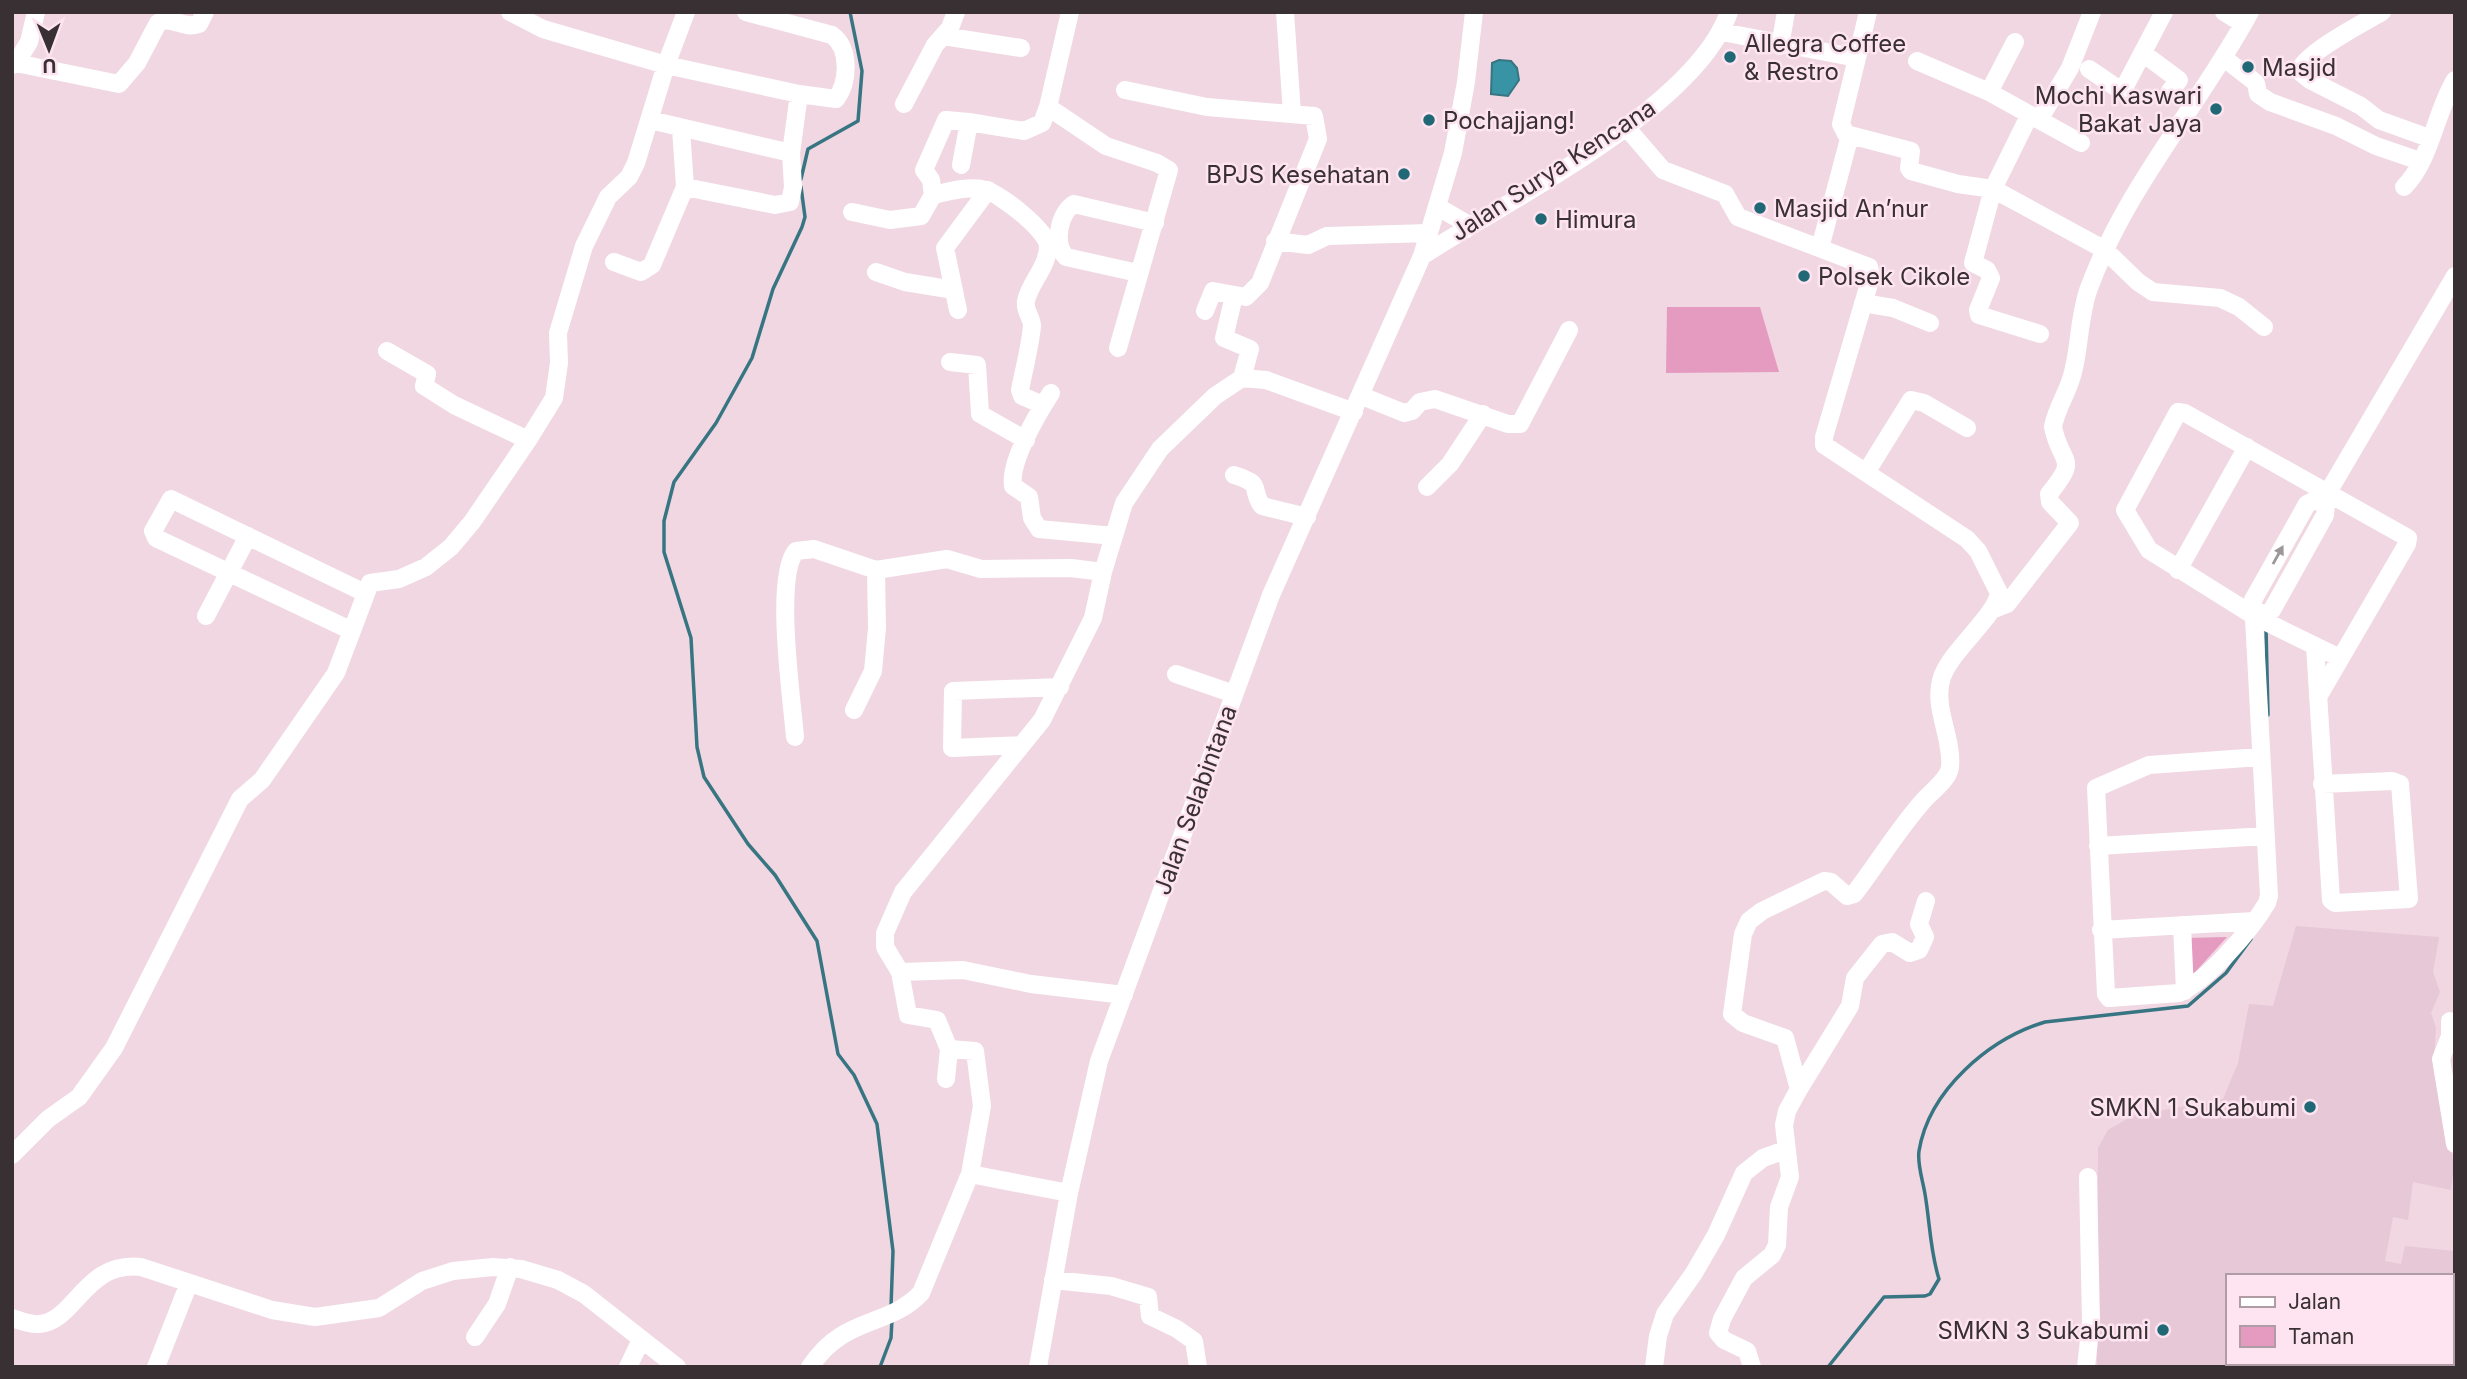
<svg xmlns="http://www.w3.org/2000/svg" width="2467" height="1379" font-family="Inter,sans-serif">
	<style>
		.built { fill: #e7c8d6 }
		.green { fill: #e59ac0 }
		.water { fill: #3893a4; stroke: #387582; stroke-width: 2 }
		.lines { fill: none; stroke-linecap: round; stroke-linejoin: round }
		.stream { stroke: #387582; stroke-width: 3.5 }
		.minor { stroke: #fff; stroke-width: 18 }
		.oneway { fill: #9c989a }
		.poi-dot { fill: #206875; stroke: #fde4f0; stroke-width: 2.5 }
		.labels { text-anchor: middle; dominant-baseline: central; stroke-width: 5; stroke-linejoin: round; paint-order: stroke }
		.poi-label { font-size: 24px; fill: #393034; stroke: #fde4f0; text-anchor: start }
		.street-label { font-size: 24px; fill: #393034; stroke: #fde4f0 }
	</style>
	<rect width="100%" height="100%" fill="#f0d7e2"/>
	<path class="built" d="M 2296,926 L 2439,937 L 2433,972 L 2440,992 L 2431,1013 L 2436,1028 L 2434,1059 L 2454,1165 L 2451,1190 L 2413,1182 L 2408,1220 L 2393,1217 L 2385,1261 L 2401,1264 L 2405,1246 L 2455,1251 L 2455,1294 L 2451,1297 L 2451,1276 L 2227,1276 L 2227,1363 L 2367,1363 L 2362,1367 L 2097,1367 L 2098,1148 L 2108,1130 L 2132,1116 L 2223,1099 L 2238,1063 L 2249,1004 L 2273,1006 Z"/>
	<path class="green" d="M 1667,307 L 1760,307 L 1779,372 L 1666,373 Z
		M 2227,937 L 2188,980 L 2186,938 Z"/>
	<path class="water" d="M 1499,60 L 1511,61 L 1517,68 L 1519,80 L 1508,96 L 1491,94 L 1492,63 Z"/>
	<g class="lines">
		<path class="stream" d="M 801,179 L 808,149 L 858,121 L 862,71 L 850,12
			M 801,187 L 805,217 L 802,227 L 773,289 L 752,358 L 716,423 L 674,482 L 664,521 L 664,552 L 691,638 L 697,747 L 704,777 L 748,844 L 775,875 L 817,941 L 838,1054 L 854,1075 L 877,1124 L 893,1251 L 891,1307
			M 2266,628 L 2268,715
			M 2451,1294 L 2455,1290
			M 880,1367 L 891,1338 L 892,1319
			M 1828,1367 L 1884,1297 L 1925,1296 L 1930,1294 L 1939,1279 C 1930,1251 1930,1223 1925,1194 C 1923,1181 1917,1164 1919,1151 C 1929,1090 1989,1039 2045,1022 L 2188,1006 L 2226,973 L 2251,939
			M 2350,1367 L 2358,1363"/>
		<path class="minor" d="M 510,12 L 543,29 L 666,65 L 799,94 L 836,99 C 849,82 850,48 832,35 L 746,12
			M 1070,12 L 1048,107 L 1106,146 L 1157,163 L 1169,170 L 1118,348
			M 1285,12 L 1292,113
			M 2224,12 L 2243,24
			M 2382,12 C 2363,23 2305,53 2299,71 L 2310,80 L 2361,106 L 2379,120 L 2429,138
			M 1722,32 L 1857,58 L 1841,124 L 1846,134 L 1911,151 L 1909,168 L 1911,171 L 1958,184 L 1993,189 L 2105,250 L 2138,282 L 2153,292 L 2220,298 L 2239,307 L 2264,327
			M 943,36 L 1021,48
			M 1780,46 L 1786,12
			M 2144,54 L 2179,80 L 2170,91
			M 1857,58 L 1868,12
			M 2224,58 L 2256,83 L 2258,94 L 2270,102 L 2336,126 L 2376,146 L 2420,161
			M 1917,61 L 1989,92 L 2081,143
			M 16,63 L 29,42 L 36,12
			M 12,65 L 16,63 L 119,84 L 137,63 L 158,23 C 172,15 184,30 199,24 L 205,12
			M 2089,69 L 2117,88 L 2124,88 L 2164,12
			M 1125,90 L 1207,107 L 1314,116 L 1318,139 L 1260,283 L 1246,297 L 1213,291 L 1205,311
			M 1989,92 L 2015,42
			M 904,104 L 935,45 L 950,28 L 956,12
			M 2029,116 L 1993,189 L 1973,263 L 1987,270 L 1991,278 L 1978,310 L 1979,315 L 2040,334
			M 650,120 L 791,153
			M 2039,120 L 2070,68 L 2092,12
			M 969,122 L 946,120 L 924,170 L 931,180 L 933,195 C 948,192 970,185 986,190 C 1001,195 1047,230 1048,246 C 1048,267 1030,282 1026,301 C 1024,311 1032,317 1032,326 C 1030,347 1024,369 1020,390 L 1022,396 L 1043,405
			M 1626,127 L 1663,170 L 1725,194 L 1738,217 L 1869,267 L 1871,277 L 1824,437 L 1824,445 L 1967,539 L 1978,551 L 1999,593 C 1995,617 1953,648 1942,677 C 1932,707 1953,737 1950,767 C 1949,779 1932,791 1924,800 C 1898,829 1878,863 1854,894 L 1847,896 L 1831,882 L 1824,881 L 1762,911 L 1749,921 L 1743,934 L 1732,1014 L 1743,1023 L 1785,1038 L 1799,1089 L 1787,1111 L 1784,1125 L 1790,1177 L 1779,1207 L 1777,1245 L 1772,1255 L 1744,1278 L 1722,1319 L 1718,1333 L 1724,1340 L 1747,1351 L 1752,1367
			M 961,165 L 969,122 L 1024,131 L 1042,123 L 1048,107
			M 685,187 L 775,205 L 790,202 L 793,187 L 791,153 L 799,94
			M 2404,187 C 2431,160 2435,113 2455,80
			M 1438,207 L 1469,225
			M 852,212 L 890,220 L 921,216 L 933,195
			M 1275,241 L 1308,245 L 1327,236 L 1429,233
			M 1820,248 L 1850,135
			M 1422,256 C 1508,200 1696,108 1729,12
			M 614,262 L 641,272 L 652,265 L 685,187 L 681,129
			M 876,272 L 905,282 L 954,290
			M 1138,273 L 1066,257 C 1053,244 1059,213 1074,204 L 1155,223
			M 1234,296 L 1224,338 L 1250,349 L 1242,378
			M 1863,303 L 1893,308 L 1930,323
			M 958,310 L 945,248 L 988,190
			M 387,351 L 427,374 L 424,386 L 454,405 L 528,440
			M 950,362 L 977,365 L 980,414 L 1026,440
			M 1051,393 C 1038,413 1009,462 1013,486 L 1029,497 L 1032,518 L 1039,529 L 1114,536
			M 1362,396 L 1404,413 L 1412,411 L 1420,402 L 1435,399 L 1508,424 L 1520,424 L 1569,330
			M 1867,471 L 1911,400 L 1924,403 L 1967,428
			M 1234,475 C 1265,485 1249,487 1262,506 L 1307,517
			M 1427,487 L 1450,464 L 1483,414
			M 2178,570 L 2247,447
			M 1992,610 L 2007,604 L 2070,523 L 2050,502 L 2049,494 C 2080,456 2061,466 2053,427 C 2056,408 2069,391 2073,372 C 2080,345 2079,315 2089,288 C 2126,187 2199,106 2250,12
			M 206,616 L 248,536
			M 2256,617 L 2272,610 L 2325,515 L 2327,494 L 2455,276
			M 350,630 L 156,538 L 153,531 L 171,499 L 365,593
			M 2315,646 L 2331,900 L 2335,903 L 2409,899 L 2400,784 L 2392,781 L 2322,784
			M 1176,674 L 1234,694
			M 2318,697 L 2407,544 L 2408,538 L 2185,413 L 2178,412 L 2125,510 L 2149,550 L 2256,617 L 2340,658
			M 854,710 L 873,671 L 877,628 L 876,570
			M 795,737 C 792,700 774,577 796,551 L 814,549 L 876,570 L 947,559 L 981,569 L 1071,568 L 1103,572
			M 1022,745 L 952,748 L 953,691 L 1060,687
			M 2260,757 L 2149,765 L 2096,788 L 2106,994 L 2109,998 L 2179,993 C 2207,981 2251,930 2267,903 L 2269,896 L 2253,600 L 2307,504 L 2327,494
			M 2098,846 L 2266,836
			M 2182,925 L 2185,991
			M 2101,930 L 2254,921
			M 900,972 L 885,947 L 885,933 L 903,892 L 1042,720 L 1093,618 L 1103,572 L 1124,503 L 1160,449 L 1215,396 L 1242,378 L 1266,380 L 1354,412
			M 2450,1021 L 2450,1036 L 2441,1059 L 2455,1144
			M 949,1049 L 937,1020 L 908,1015 L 900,972 L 963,970 L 1031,984 L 1124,995
			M 946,1079 L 949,1049 L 975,1051 L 982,1106 L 970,1174
			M 1799,1089 L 1850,1006 L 1855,978 L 1882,944 L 1892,942 L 1910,953 L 1919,950 L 1925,937 L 1919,924 L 1926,901
			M 12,1155 L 48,1119 L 79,1097 L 114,1048 L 240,799 L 262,780 L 336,673 L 370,583 L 399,579 L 426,567 L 451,547 L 472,522 L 528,440 L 554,398 L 559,363 L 558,333 L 584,246 L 608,197 L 629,177 L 636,163 L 666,65 L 686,12
			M 1053,1280 L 1111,1286 L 1148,1297 L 1150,1316 L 1177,1329 L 1194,1341 L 1198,1367
			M 12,1318 C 21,1321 30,1325 39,1324 C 76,1321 84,1261 141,1267 L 272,1310 L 315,1317 L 379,1308 L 422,1281 L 453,1271 L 493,1267 L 521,1269 L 558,1280 L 584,1294 L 677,1367
			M 475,1337 L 497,1304 L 510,1267
			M 2451,1351 L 2455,1352
			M 156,1367 L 189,1283
			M 628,1367 L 641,1340
			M 810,1367 C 844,1315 888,1328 921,1293 L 970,1174 L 1069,1193
			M 1038,1367 L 1069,1193 L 1099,1061 L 1271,595 L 1422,256 L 1453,153 L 1466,82 L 1474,12
			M 1654,1367 L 1658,1336 L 1665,1314 L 1694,1273 L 1716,1235 L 1744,1173 L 1763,1158 L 1785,1150
			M 2086,1367 L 2091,1322 L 2088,1177
			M 2383,1367 L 2389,1363"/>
	</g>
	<defs><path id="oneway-solid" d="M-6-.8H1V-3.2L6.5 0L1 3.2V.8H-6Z" transform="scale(1.75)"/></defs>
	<use class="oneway" href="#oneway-solid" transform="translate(2278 555) rotate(-61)"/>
	<g class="poi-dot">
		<circle cx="1730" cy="57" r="7"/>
		<circle cx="2248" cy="67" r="7"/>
		<circle cx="2216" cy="109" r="7"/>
		<circle cx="1429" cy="120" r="7"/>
		<circle cx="1404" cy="174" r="7"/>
		<circle cx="1760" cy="208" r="7"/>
		<circle cx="1541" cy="219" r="7"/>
		<circle cx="1804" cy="276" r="7"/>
		<circle cx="2310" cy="1107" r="7"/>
		<circle cx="2163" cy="1330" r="7"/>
	</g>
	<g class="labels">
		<g class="poi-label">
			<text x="1744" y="43">Allegra Coffee<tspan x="1744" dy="28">&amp; Restro</tspan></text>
			<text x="2262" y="67">Masjid</text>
			<text x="2202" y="95" text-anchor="end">Mochi Kaswari<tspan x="2202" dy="28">Bakat Jaya</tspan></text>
			<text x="1443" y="120">Pochajjang!</text>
			<text x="1390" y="174" text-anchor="end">BPJS Kesehatan</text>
			<text x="1774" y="208">Masjid An’nur</text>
			<text x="1555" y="219">Himura</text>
			<text x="1818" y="276">Polsek Cikole</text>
			<text x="2296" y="1107" text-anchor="end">SMKN 1 Sukabumi</text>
			<text x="2149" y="1330" text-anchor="end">SMKN 3 Sukabumi</text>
		</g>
		<g class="street-label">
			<text transform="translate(1553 170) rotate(-33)">Jalan Surya Kencana</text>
			<text transform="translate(1195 800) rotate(-70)">Jalan Selabintana</text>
		</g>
	</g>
	<rect width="2467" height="1379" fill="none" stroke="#393034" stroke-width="28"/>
	<rect x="2226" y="1274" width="228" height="91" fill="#fde4f0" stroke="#af9ca5" stroke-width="2"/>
	<rect x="2240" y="1297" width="35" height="10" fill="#ffffff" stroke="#af9ca5" stroke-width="2"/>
	<text x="2288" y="1309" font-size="21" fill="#393034">Jalan</text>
	<rect x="2240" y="1326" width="35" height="21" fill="#e59ac0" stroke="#af9ca5" stroke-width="2"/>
	<text x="2288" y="1344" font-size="21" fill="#393034">Taman</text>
	<g transform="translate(49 49) rotate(179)" stroke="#fde4f0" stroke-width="5" paint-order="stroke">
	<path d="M0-5L12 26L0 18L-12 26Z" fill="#393034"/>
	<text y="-10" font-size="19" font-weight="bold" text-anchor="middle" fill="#393034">U</text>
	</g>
</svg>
